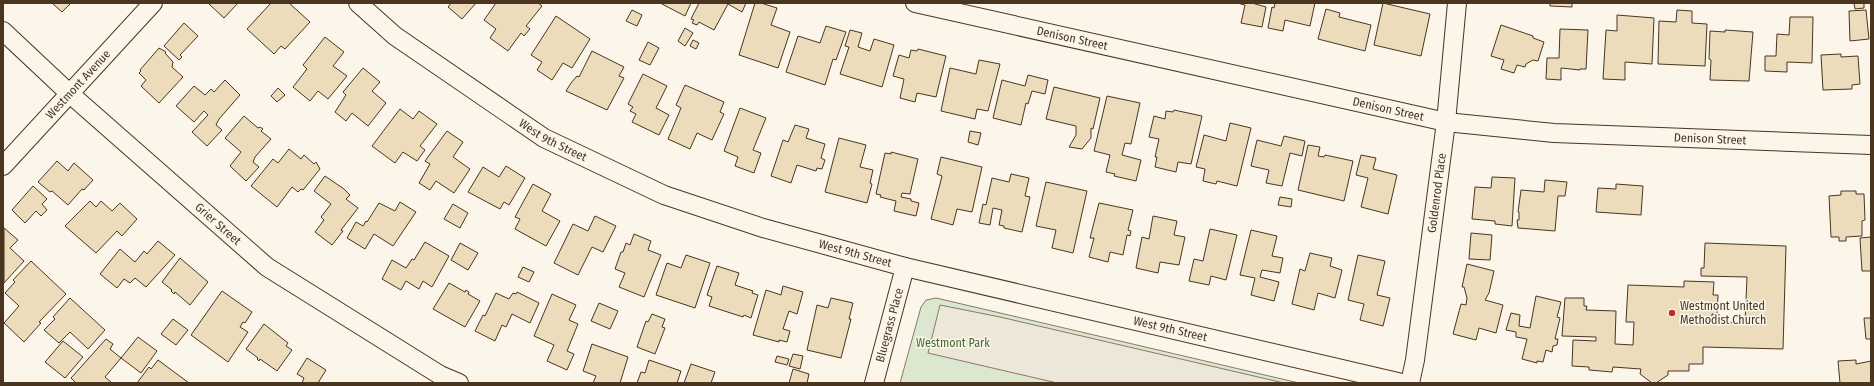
<svg xmlns="http://www.w3.org/2000/svg" width="1874" height="386" font-family="'Fira Sans Condensed',sans-serif">
	<style>
		.green { fill: #dce7d0; stroke: #887966 }
		.parking { fill: #ede7d9; stroke: #887966 }
		.building { fill: #ecdcbc; stroke: #4a3520 }
		.lines { fill: none; stroke-linecap: round; stroke-linejoin: round }
		.street-casing { stroke: #4a3520; stroke-width: 20 }
		.street { stroke: #fbf6e9; stroke-width: 18 }
		.poi-dot { fill: #c62828; stroke: #fbf6e9; stroke-width: 1.5 }
		.labels { text-anchor: middle; dominant-baseline: central; stroke-width: 3; stroke-linejoin: round; paint-order: stroke }
		.street-label { font-size: 12px; fill: #4a3520; stroke: #fbf6e9 }
		.poi-label { font-size: 12px; fill: #4a3520; stroke: #fbf6e9; text-anchor: start }
		.park-label { font-size: 12px; fill: #436837; stroke: #fbf6e9 }
	</style>
	<rect width="100%" height="100%" fill="#fbf6e9"/>
	<path class="green" d="M 936,298 L 1299,383 L 900,383 L 921,307 L 926,300 Z"/>
	<path class="parking" d="M 940,305 L 1000,317 L 1284,383 L 1057,383 L 928,353 Z"/>
	<path class="building" d="M 52,3 L 71,3 L 62,12 Z
		M 208,3 L 238,3 L 224,18 Z
		M 271,3 L 289,3 L 310,22 L 285,49 L 281,46 L 274,54 L 247,29 Z
		M 451,3 L 476,3 L 462,19 L 448,7 Z
		M 496,3 L 538,3 L 542,6 L 526,26 L 530,29 L 524,36 L 521,33 L 508,51 L 490,38 L 496,29 L 484,20 Z
		M 660,3 L 691,3 L 685,16 Z
		M 699,3 L 746,3 L 742,12 L 728,4 L 714,30 L 699,22 L 697,25 L 692,23 L 694,20 L 691,19 Z
		M 755,3 L 761,3 L 777,8 L 771,25 L 790,32 L 778,68 L 739,55 Z
		M 1237,3 L 1252,3 L 1266,7 L 1262,27 L 1241,23 L 1245,5 Z
		M 1275,3 L 1315,3 L 1310,26 L 1285,20 L 1283,31 L 1268,28 L 1272,7 L 1274,8 Z
		M 1383,3 L 1430,14 L 1421,56 L 1374,45 Z
		M 1550,3 L 1572,3 L 1572,7 L 1550,6 Z
		M 1854,3 L 1864,3 L 1864,8 L 1855,9 Z
		M 1326,9 L 1340,13 L 1339,17 L 1371,25 L 1365,51 L 1318,39 Z
		M 632,10 L 642,15 L 637,26 L 626,21 Z
		M 1677,10 L 1692,11 L 1692,23 L 1707,24 L 1705,66 L 1658,64 L 1659,21 L 1676,22 Z
		M 1866,10 L 1869,39 L 1850,41 L 1849,11 Z
		M 1617,15 L 1654,18 L 1652,64 L 1625,62 L 1625,80 L 1603,79 L 1606,30 L 1617,31 Z
		M 556,16 L 590,39 L 572,68 L 563,63 L 552,80 L 537,70 L 542,62 L 531,55 Z
		M 1790,17 L 1813,17 L 1812,63 L 1787,62 L 1787,72 L 1765,71 L 1765,56 L 1776,56 L 1777,34 L 1789,35 Z
		M 184,23 L 198,36 L 180,55 L 182,57 L 179,60 L 164,46 Z
		M 1501,25 L 1533,36 L 1533,38 L 1544,42 L 1538,61 L 1533,60 L 1526,64 L 1525,67 L 1517,65 L 1514,73 L 1501,69 L 1504,60 L 1491,56 Z
		M 826,26 L 846,32 L 836,60 L 833,59 L 825,85 L 786,72 L 798,36 L 820,43 Z
		M 685,28 L 693,33 L 685,46 L 678,41 Z
		M 1560,29 L 1588,30 L 1586,69 L 1580,69 L 1580,70 L 1561,68 L 1561,80 L 1546,79 L 1547,58 L 1559,58 Z
		M 850,30 L 862,33 L 858,47 L 870,51 L 874,39 L 894,45 L 882,87 L 840,74 L 849,47 L 845,46 Z
		M 1725,30 L 1753,32 L 1749,81 L 1710,80 L 1711,60 L 1709,59 L 1710,31 L 1725,32 Z
		M 325,37 L 344,52 L 333,66 L 347,76 L 328,99 L 318,91 L 310,101 L 293,87 L 307,69 L 303,65 Z
		M 693,40 L 699,43 L 696,49 L 690,46 Z
		M 648,42 L 659,48 L 650,65 L 639,60 Z
		M 159,48 L 166,52 L 165,53 L 173,62 L 172,67 L 183,77 L 159,103 L 141,86 L 146,80 L 139,73 L 141,71 L 140,70 Z
		M 918,49 L 946,56 L 936,97 L 917,93 L 915,102 L 900,98 L 904,79 L 893,76 L 899,55 L 909,58 L 911,50 L 917,51 Z
		M 592,51 L 624,67 L 619,76 L 624,78 L 607,110 L 566,91 L 571,83 L 577,76 L 579,77 Z
		M 1841,54 L 1841,57 L 1858,56 L 1860,84 L 1852,85 L 1852,89 L 1823,90 L 1821,55 Z
		M 979,60 L 1000,64 L 988,111 L 977,109 L 975,119 L 941,111 L 950,68 L 976,74 Z
		M 363,68 L 380,82 L 372,91 L 386,103 L 368,126 L 352,113 L 346,121 L 335,112 L 346,95 L 343,92 Z
		M 643,74 L 667,86 L 656,108 L 669,115 L 659,135 L 632,122 L 636,114 L 630,111 L 633,107 L 628,104 Z
		M 1028,75 L 1048,80 L 1045,94 L 1032,91 L 1028,104 L 1026,103 L 1021,125 L 993,118 L 1002,80 L 1025,86 Z
		M 225,80 L 240,95 L 219,119 L 216,125 L 222,130 L 207,146 L 192,132 L 208,115 L 204,111 L 194,122 L 176,106 L 194,86 L 205,95 L 211,89 L 214,92 Z
		M 685,85 L 724,102 L 720,112 L 724,114 L 712,140 L 697,133 L 690,149 L 668,139 L 681,108 L 676,105 Z
		M 1054,87 L 1100,98 L 1093,129 L 1091,128 L 1091,138 L 1082,149 L 1069,147 L 1076,135 L 1076,126 L 1046,119 Z
		M 278,88 L 285,95 L 277,102 L 271,96 Z
		M 1107,96 L 1140,103 L 1131,144 L 1125,143 L 1122,155 L 1141,160 L 1136,181 L 1114,176 L 1115,174 L 1106,172 L 1110,155 L 1094,151 Z
		M 740,108 L 766,118 L 753,150 L 761,153 L 754,173 L 735,166 L 738,157 L 724,151 Z
		M 400,109 L 413,119 L 419,111 L 437,124 L 420,146 L 425,150 L 417,161 L 403,152 L 395,163 L 372,146 Z
		M 1174,110 L 1202,116 L 1191,164 L 1178,162 L 1176,172 L 1155,167 L 1157,157 L 1155,157 L 1159,139 L 1149,137 L 1154,116 L 1165,119 L 1166,111 L 1173,112 Z
		M 244,116 L 258,128 L 260,127 L 263,129 L 261,131 L 271,139 L 255,157 L 253,162 L 259,167 L 246,181 L 230,166 L 241,152 L 225,138 Z
		M 1230,123 L 1251,128 L 1237,186 L 1217,181 L 1216,184 L 1203,181 L 1205,169 L 1196,167 L 1204,135 L 1226,141 Z
		M 795,125 L 809,129 L 806,138 L 825,144 L 821,158 L 825,160 L 822,169 L 817,168 L 816,171 L 797,165 L 791,183 L 771,176 L 783,140 L 788,142 Z
		M 447,131 L 463,142 L 453,157 L 470,169 L 454,193 L 436,181 L 430,190 L 419,183 L 430,164 L 425,161 Z
		M 970,131 L 981,133 L 978,145 L 968,142 Z
		M 1284,136 L 1305,141 L 1302,156 L 1290,153 L 1282,186 L 1266,183 L 1269,170 L 1251,166 L 1257,140 L 1281,146 Z
		M 839,138 L 866,145 L 860,167 L 873,170 L 870,183 L 872,184 L 867,203 L 825,192 Z
		M 1308,145 L 1320,147 L 1318,156 L 1324,157 L 1325,155 L 1353,161 L 1344,201 L 1298,190 Z
		M 289,149 L 301,159 L 304,155 L 314,164 L 316,162 L 320,169 L 303,190 L 301,189 L 298,192 L 292,187 L 277,207 L 251,186 L 273,159 L 278,163 Z
		M 891,152 L 918,159 L 910,194 L 902,193 L 901,197 L 911,199 L 911,201 L 919,203 L 916,216 L 894,211 L 896,201 L 880,197 L 881,195 L 876,194 L 885,153 L 891,154 Z
		M 1361,155 L 1376,158 L 1373,169 L 1397,175 L 1388,214 L 1361,207 L 1368,178 L 1356,175 Z
		M 941,157 L 982,167 L 972,212 L 957,209 L 953,225 L 931,219 L 942,176 L 937,174 Z
		M 57,161 L 68,171 L 74,163 L 93,180 L 84,190 L 82,189 L 68,205 L 52,191 L 50,192 L 38,182 Z
		M 506,166 L 525,178 L 509,205 L 504,202 L 500,209 L 468,192 L 483,167 L 499,177 Z
		M 1011,174 L 1029,178 L 1025,196 L 1030,197 L 1022,232 L 1004,228 L 1004,226 L 999,225 L 1002,210 L 993,208 L 990,225 L 979,223 L 983,204 L 986,205 L 992,178 L 1009,182 Z
		M 325,176 L 344,189 L 350,195 L 346,199 L 358,208 L 341,230 L 343,231 L 332,245 L 315,232 L 324,220 L 321,217 L 331,204 L 314,191 Z
		M 1492,177 L 1515,178 L 1512,226 L 1495,224 L 1495,221 L 1472,219 L 1475,187 L 1491,188 Z
		M 1545,180 L 1567,182 L 1565,196 L 1558,196 L 1555,231 L 1518,228 L 1517,220 L 1519,220 L 1519,212 L 1518,212 L 1521,190 L 1544,192 Z
		M 1046,182 L 1087,191 L 1073,253 L 1052,248 L 1056,230 L 1036,226 Z
		M 533,184 L 551,194 L 542,211 L 560,221 L 546,246 L 515,229 L 520,219 L 515,217 Z
		M 1616,184 L 1643,186 L 1641,215 L 1596,212 L 1598,188 L 1616,189 Z
		M 33,186 L 47,199 L 42,204 L 47,210 L 41,216 L 36,211 L 25,223 L 12,210 Z
		M 1841,191 L 1856,191 L 1856,194 L 1864,194 L 1865,220 L 1862,221 L 1862,236 L 1846,237 L 1846,241 L 1839,241 L 1839,237 L 1831,237 L 1829,196 L 1841,195 Z
		M 1280,197 L 1292,199 L 1291,207 L 1278,205 Z
		M 90,201 L 96,207 L 101,201 L 112,211 L 120,203 L 137,219 L 122,236 L 117,231 L 96,253 L 65,226 Z
		M 400,202 L 416,212 L 393,246 L 374,234 L 365,249 L 347,238 L 356,222 L 363,226 L 366,221 L 367,222 L 379,203 L 395,211 Z
		M 1099,203 L 1133,210 L 1128,230 L 1131,231 L 1130,236 L 1127,235 L 1123,255 L 1110,252 L 1108,262 L 1089,257 L 1094,238 L 1090,238 Z
		M 453,204 L 468,213 L 460,228 L 444,219 Z
		M 595,216 L 616,226 L 603,252 L 592,247 L 578,275 L 554,263 L 573,224 L 588,231 Z
		M 1153,216 L 1177,221 L 1174,235 L 1185,237 L 1179,265 L 1160,262 L 1158,273 L 1136,268 L 1142,237 L 1149,239 Z
		M 4,228 L 18,240 L 10,248 L 24,261 L 4,283 Z
		M 1210,229 L 1237,235 L 1226,280 L 1211,276 L 1209,285 L 1189,281 L 1194,259 L 1203,261 Z
		M 1251,230 L 1277,236 L 1272,256 L 1283,258 L 1280,273 L 1262,270 L 1260,277 L 1279,282 L 1274,301 L 1251,295 L 1255,278 L 1240,275 Z
		M 1471,233 L 1492,235 L 1490,260 L 1469,259 Z
		M 634,234 L 651,241 L 648,250 L 661,255 L 644,297 L 619,287 L 625,273 L 615,269 L 621,252 L 623,252 L 626,243 L 630,245 Z
		M 1871,237 L 1871,271 L 1862,271 L 1860,238 Z
		M 158,241 L 175,255 L 146,287 L 135,278 L 130,283 L 124,279 L 117,288 L 100,274 L 120,249 L 135,262 L 144,251 L 147,254 Z
		M 425,242 L 449,256 L 432,287 L 423,281 L 419,289 L 406,281 L 401,290 L 382,279 L 392,260 L 406,268 L 412,259 L 414,260 Z
		M 460,243 L 478,253 L 468,270 L 451,260 Z
		M 1705,243 L 1786,246 L 1783,349 L 1703,347 L 1703,364 L 1689,364 L 1689,371 L 1668,371 L 1668,375 L 1656,383 L 1652,383 L 1640,374 L 1641,369 L 1613,367 L 1612,372 L 1589,370 L 1589,367 L 1572,366 L 1573,340 L 1596,341 L 1596,337 L 1562,336 L 1565,298 L 1584,298 L 1584,306 L 1587,306 L 1586,310 L 1616,311 L 1615,344 L 1633,345 L 1634,322 L 1626,322 L 1628,285 L 1684,287 L 1684,281 L 1714,282 L 1713,295 L 1718,295 L 1717,315 L 1712,314 L 1712,322 L 1745,323 L 1747,277 L 1701,276 L 1701,268 L 1704,268 Z
		M 1310,253 L 1332,258 L 1330,266 L 1342,270 L 1335,298 L 1318,293 L 1314,310 L 1292,304 L 1300,269 L 1305,271 Z
		M 686,255 L 710,263 L 695,308 L 656,295 L 667,263 L 681,268 Z
		M 1358,255 L 1385,261 L 1377,295 L 1390,298 L 1383,326 L 1360,320 L 1364,304 L 1348,300 Z
		M 180,258 L 208,282 L 190,305 L 175,292 L 174,294 L 171,291 L 172,290 L 162,282 Z
		M 31,261 L 66,294 L 39,322 L 41,323 L 24,342 L 4,323 L 19,306 L 5,293 L 15,282 L 13,280 Z
		M 1467,264 L 1494,271 L 1489,293 L 1485,300 L 1503,305 L 1496,333 L 1479,328 L 1476,340 L 1453,334 L 1461,304 L 1466,305 L 1467,298 L 1464,287 L 1462,287 Z
		M 717,266 L 739,273 L 735,285 L 753,291 L 752,293 L 758,295 L 751,318 L 744,315 L 743,317 L 709,306 L 712,297 L 707,295 Z
		M 523,267 L 534,272 L 529,282 L 518,277 Z
		M 449,283 L 465,292 L 466,290 L 469,292 L 468,294 L 480,301 L 465,327 L 433,309 Z
		M 783,286 L 803,292 L 797,314 L 789,311 L 783,329 L 790,331 L 787,342 L 779,340 L 779,342 L 753,335 L 766,290 L 781,295 Z
		M 222,291 L 252,312 L 245,323 L 243,322 L 240,327 L 248,332 L 228,362 L 191,335 Z
		M 517,292 L 539,303 L 530,323 L 512,314 L 506,327 L 502,325 L 495,341 L 475,331 L 483,315 L 485,316 L 496,293 L 509,299 L 513,293 L 516,294 Z
		M 552,294 L 576,305 L 569,320 L 578,324 L 567,351 L 574,354 L 567,370 L 547,361 L 554,345 L 534,336 Z
		M 1536,296 L 1561,302 L 1557,317 L 1560,318 L 1555,339 L 1558,339 L 1557,345 L 1553,346 L 1552,352 L 1546,350 L 1543,362 L 1537,361 L 1537,363 L 1522,359 L 1527,339 L 1516,337 L 1516,332 L 1506,330 L 1511,313 L 1520,315 L 1519,326 L 1530,328 Z
		M 70,298 L 105,330 L 88,349 L 70,332 L 59,343 L 44,330 L 55,319 L 53,317 Z
		M 831,298 L 853,303 L 849,319 L 851,319 L 841,358 L 807,350 L 817,305 L 828,308 Z
		M 599,303 L 618,311 L 610,329 L 591,321 Z
		M 652,314 L 665,319 L 662,327 L 665,328 L 655,354 L 637,347 L 646,321 L 648,322 Z
		M 1864,318 L 1871,318 L 1871,339 L 1866,339 Z
		M 173,319 L 188,330 L 176,345 L 161,334 Z
		M 264,324 L 288,343 L 286,346 L 292,350 L 277,371 L 260,359 L 259,361 L 257,359 L 258,358 L 246,349 Z
		M 138,337 L 157,351 L 141,373 L 121,358 Z
		M 106,339 L 113,344 L 110,349 L 121,358 L 105,377 L 112,383 L 76,383 L 71,378 Z
		M 63,341 L 83,357 L 65,378 L 45,362 Z
		M 592,344 L 628,357 L 620,383 L 593,383 L 596,376 L 583,371 Z
		M 793,354 L 803,356 L 800,369 L 789,366 Z
		M 777,356 L 789,359 L 787,365 L 775,362 Z
		M 307,358 L 326,370 L 318,383 L 302,383 L 304,378 L 297,374 Z
		M 158,360 L 189,383 L 137,383 L 149,367 L 151,369 Z
		M 649,360 L 681,371 L 677,383 L 637,383 L 641,372 L 645,373 Z
		M 1856,360 L 1856,364 L 1871,361 L 1871,383 L 1840,383 L 1838,361 Z
		M 691,364 L 715,372 L 711,383 L 684,383 Z
		M 793,369 L 809,374 L 807,383 L 789,383 Z"/>
	<g class="lines">
		<defs>
			<g id="street">
				<path id="s1" d="M 358,3 L 395,36 L 544,138 L 664,195 L 763,228 L 905,267 L 1402,383"/>
				<path id="s2" d="M 915,3 L 1446,122 L 1554,133 L 1871,145"/>
				<path id="s3" d="M 3,31 L 69,93 L 267,267 L 440,375 L 459,383"/>
				<path id="s4" d="M 3,166 L 153,3"/>
				<path id="s5" d="M 874,383 L 905,267"/>
				<path id="s6" d="M 1410,383 L 1415,360 L 1446,122 L 1457,3"/>
			</g>
		</defs>
		<use href="#street" class="street-casing"/>
		<use href="#street" class="street"/>
	</g>
	<circle class="poi-dot" cx="1672" cy="313" r="4"/>
	<g class="labels">
		<g class="street-label">
			<text stroke="none"><textPath href="#s2" startOffset="161">Denison Street</textPath></text>
			<text stroke="none"><textPath href="#s4" startOffset="111">Westmont Avenue</textPath></text>
			<text stroke="none"><textPath href="#s2" startOffset="485">Denison Street</textPath></text>
			<text stroke="none"><textPath href="#s1" startOffset="239">West 9th Street</textPath></text>
			<text stroke="none"><textPath href="#s2" startOffset="809">Denison Street</textPath></text>
			<text stroke="none"><textPath href="#s6" startOffset="192">Goldenrod Place</textPath></text>
			<text stroke="none"><textPath href="#s3" startOffset="289">Grier Street</textPath></text>
			<text stroke="none"><textPath href="#s1" startOffset="563">West 9th Street</textPath></text>
			<text stroke="none"><textPath href="#s5" startOffset="60">Bluegrass Place</textPath></text>
			<text stroke="none"><textPath href="#s1" startOffset="887">West 9th Street</textPath></text>
		</g>
		<g class="poi-label">
			<text x="1680" y="306">Westmont United<tspan x="1680" dy="14">Methodist Church</tspan></text>
		</g>
		<g class="park-label">
			<text x="953" y="343">Westmont Park</text>
		</g>
	</g>
	<rect width="1874" height="386" fill="none" stroke="#4a3520" stroke-width="8"/>
</svg>
